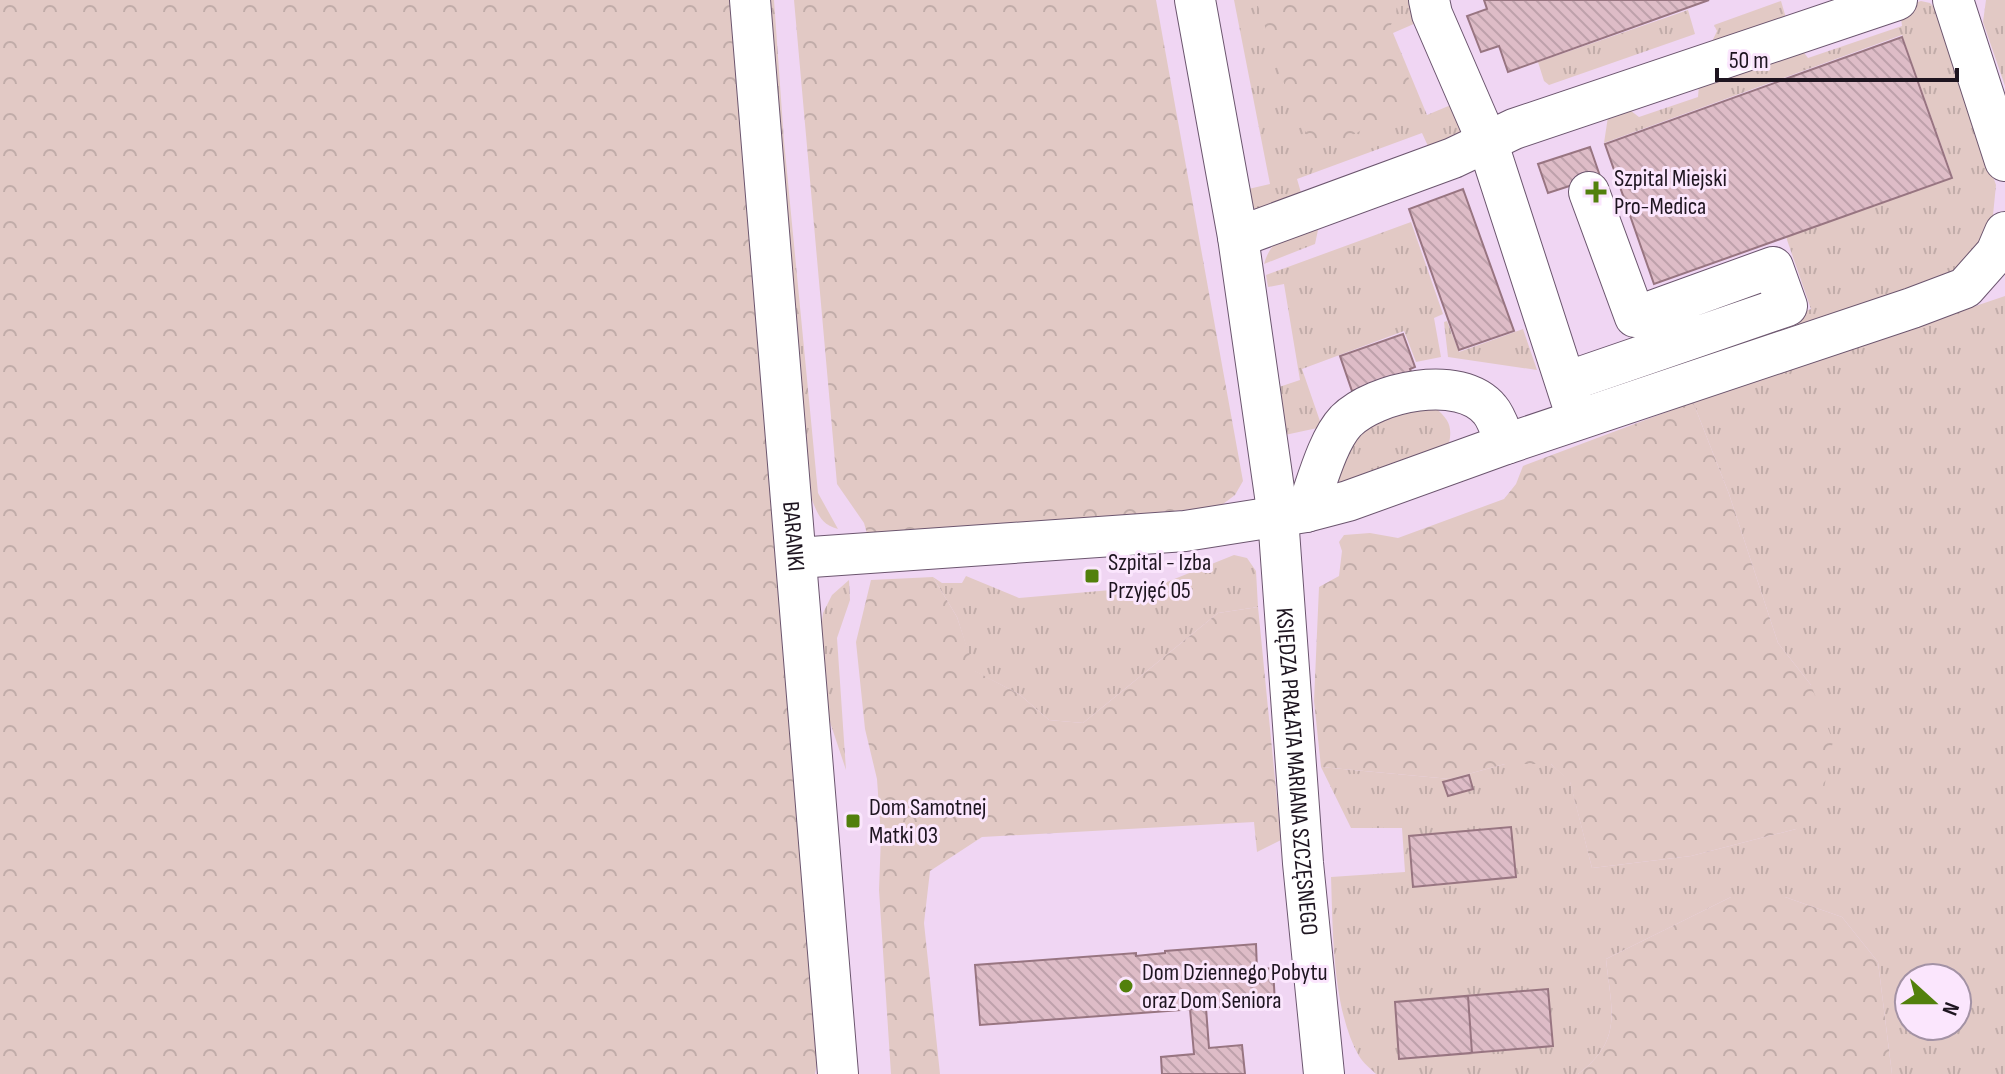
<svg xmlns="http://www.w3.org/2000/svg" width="2005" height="1074" font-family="'Sofia Sans Condensed',sans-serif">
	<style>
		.grass { fill: url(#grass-tufts); fill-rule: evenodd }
		.forest { fill: url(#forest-crowns) }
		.building { fill: url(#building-back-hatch); stroke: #987581; stroke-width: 2 }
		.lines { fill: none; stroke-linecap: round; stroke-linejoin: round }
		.minor-casing { stroke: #6b556e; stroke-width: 42 }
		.minor { stroke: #fff; stroke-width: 40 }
		.poi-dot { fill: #52800c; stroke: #fbe6fd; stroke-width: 3 }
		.labels { text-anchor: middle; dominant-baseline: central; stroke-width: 6; stroke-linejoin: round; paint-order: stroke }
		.poi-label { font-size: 24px; fill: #1e1520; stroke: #fbe6fd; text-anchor: start }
		.street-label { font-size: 24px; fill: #1e1520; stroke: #fbe6fd }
	</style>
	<defs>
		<pattern id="grass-tufts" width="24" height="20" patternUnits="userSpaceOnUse" patternTransform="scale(2)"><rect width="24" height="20" fill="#e2c9c5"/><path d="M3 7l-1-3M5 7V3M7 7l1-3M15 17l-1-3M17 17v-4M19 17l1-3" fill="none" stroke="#c1aca9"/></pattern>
		<pattern id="forest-crowns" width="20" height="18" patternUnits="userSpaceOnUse" patternTransform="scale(2)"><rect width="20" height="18" fill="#e2c9c5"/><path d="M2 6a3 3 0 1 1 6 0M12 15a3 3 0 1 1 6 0" fill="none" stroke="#c1aca9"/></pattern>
		<pattern id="building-back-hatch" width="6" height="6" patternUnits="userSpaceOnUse" patternTransform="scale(2)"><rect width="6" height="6" fill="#debcc7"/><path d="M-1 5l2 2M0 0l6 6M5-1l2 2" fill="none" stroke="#bea1ab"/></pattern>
	</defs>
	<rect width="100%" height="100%" fill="#f0d6f3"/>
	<path class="grass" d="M 766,0 L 774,0 L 784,141 L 818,493 L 838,529 C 822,525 818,515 812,500 L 777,144 Z
		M 1234,0 L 1417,0 L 1423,20 L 1393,33 L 1427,115 L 1458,102 L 1465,123 L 1458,138 L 1432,155 L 1422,133 L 1297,179 L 1304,203 L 1263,213 L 1248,205 L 1244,190 L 1270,184 Z
		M 1986,0 L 2005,0 L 2005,86 L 1983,22 Z
		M 1781,1 L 1786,18 L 1708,50 L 1717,31 L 1714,25 Z
		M 1921,1 L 1930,3 L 1937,10 L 1996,185 L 1992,225 L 1963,271 L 1607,394 L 1605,386 L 1609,380 L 1811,309 L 1786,237 L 1953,178 L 1902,35 L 1604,143 L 1609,110 L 1626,107 L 1639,117 L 1698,97 L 1699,85 L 1802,50 L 1808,58 L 1902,26 L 1901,18 L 1908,5 Z
		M 1688,10 L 1695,34 L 1549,85 L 1544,81 L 1538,62 Z
		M 1321,216 L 1315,244 L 1264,264 C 1272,235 1296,228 1321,216 Z
		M 1411,222 L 1443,314 L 1434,318 L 1441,357 L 1416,362 L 1404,331 L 1302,369 L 1322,427 L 1285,435 L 1279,387 L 1300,380 L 1284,284 L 1268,287 L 1266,275 Z
		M 2005,296 L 2005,1074 L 1892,1074 L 1878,962 L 1842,917 L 1785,897 L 1731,897 L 1606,959 C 1611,1009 1624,1040 1578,1074 L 1376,1074 C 1371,1069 1363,1063 1359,1056 C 1332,1009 1333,930 1331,877 L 1405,872 L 1402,828 L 1351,828 L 1321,767 L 1450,779 L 1505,764 L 1551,764 L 1570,781 L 1592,868 L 1691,856 L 1796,829 L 1811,685 L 1778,643 L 1729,494 L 1693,402 ZM 1909,978 L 1957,978 L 1957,1026 L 1909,1026 Z
		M 1447,321 L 1459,352 L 1523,329 L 1537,370 L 1448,357 L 1444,322 Z
		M 1434,407 C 1452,421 1453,430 1447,451 L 1339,486 L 1339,473 L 1353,435 L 1389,410 Z
		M 1234,555 L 1247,558 L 1256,571 L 1258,607 L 1218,613 L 1083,723 L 1049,720 L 1019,694 L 974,671 L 957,617 L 933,577 L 942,583 L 962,583 L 966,576 L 1019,598 L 1157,586 Z
		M 849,580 L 850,600 L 837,638 L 846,770 L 826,710 L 821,629 L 823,613 L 832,595 Z"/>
	<path class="forest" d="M 0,0 L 732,0 L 817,1064 L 815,1074 L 0,1074 Z
		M 794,0 L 1156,0 L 1243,481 L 1235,495 L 1219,507 L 868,537 L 864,523 L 837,484 Z
		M 1256,0 L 1397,0 L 1396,14 L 1390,27 L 1414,93 L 1402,111 L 1333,144 L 1309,139 L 1289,98 Z
		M 1693,402 L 1729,494 L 1778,643 L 1811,685 L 1833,741 L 1822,799 L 1796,829 L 1691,856 L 1592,868 L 1570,782 L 1551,764 L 1505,764 L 1450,779 L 1321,767 L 1314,701 L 1319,587 L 1339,576 L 1342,551 L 1339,542 L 1344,535 L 1370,533 L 1398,538 L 1504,499 L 1516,484 L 1523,466 Z
		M 933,577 L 957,617 L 975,671 L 1019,694 L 1049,720 L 1083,723 L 1218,613 L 1258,607 L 1281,840 L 1257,852 L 1254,822 L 982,837 L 930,871 L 924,923 L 940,1074 L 891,1074 L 879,890 L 881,836 L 877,779 L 865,729 L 856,642 L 871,580 Z
		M 1731,897 L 1785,897 L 1842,917 L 1878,962 L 1892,1074 L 1578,1074 C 1624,1040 1611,1009 1606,959 Z"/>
	<path class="building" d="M 1484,0 L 1709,0 L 1508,72 L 1499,46 L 1481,52 L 1467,16 L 1487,9 Z
		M 1902,37 L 1952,178 L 1654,284 L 1605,144 Z
		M 1590,147 L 1600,176 L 1548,193 L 1538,164 Z
		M 1463,189 L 1514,331 L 1459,350 L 1409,209 Z
		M 1403,334 L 1415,367 L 1410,369 L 1413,377 L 1352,391 L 1340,356 Z
		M 1469,775 L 1473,789 L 1448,796 L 1443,782 Z
		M 1511,827 L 1516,877 L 1413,887 L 1409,836 Z
		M 1256,944 L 1257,970 L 1273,968 L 1275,1003 L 980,1025 L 975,965 L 1136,953 L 1136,956 L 1165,953 L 1165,951 Z
		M 1548,989 L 1553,1046 L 1399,1059 L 1395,1002 Z
		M 1468,996 L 1472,1053 L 1399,1059 L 1395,1002 Z
		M 1206,1008 L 1209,1048 L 1242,1045 L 1245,1074 L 1162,1074 L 1161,1057 L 1194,1054 L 1190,1009 Z"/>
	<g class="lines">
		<defs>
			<g id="minor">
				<path id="s1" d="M 750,0 L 838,1074"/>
				<path d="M 1195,0 L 1238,237 L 1453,158 L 1514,129 L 1897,0"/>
				<path d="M 1429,0 L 1432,14 L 1487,141 L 1573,406"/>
				<path d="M 1953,0 L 2005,161"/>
				<path id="s2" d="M 1238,237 L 1278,517 L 1303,863 L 1324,1074"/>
				<path d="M 1566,382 L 1787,306 L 1773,267 L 1635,317 L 1589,192"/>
				<path d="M 1306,512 C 1316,486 1327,441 1346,421 C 1375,392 1460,373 1490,410 C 1497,418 1501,433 1506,444"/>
				<path d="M 797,558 L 1185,531 L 1306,512 L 1348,501 L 1506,444 L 1912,308 L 1965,288 L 1996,253 L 2005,232"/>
			</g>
		</defs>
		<use href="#minor" class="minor-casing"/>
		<use href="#minor" class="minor"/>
	</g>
	<g class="poi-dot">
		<path d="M1592 180h8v8h8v8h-8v8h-8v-8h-8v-8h8z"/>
		<rect x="1084" y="568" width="16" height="16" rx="4"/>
		<rect x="845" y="813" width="16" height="16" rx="4"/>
		<circle cx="1126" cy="986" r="8"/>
	</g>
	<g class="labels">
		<g class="poi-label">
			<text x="1614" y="178">Szpital Miejski<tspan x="1614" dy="28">Pro-Medica</tspan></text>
			<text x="1108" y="562">Szpital - Izba<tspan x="1108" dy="28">Przyjęć 05</tspan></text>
			<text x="869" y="807">Dom Samotnej<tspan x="869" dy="28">Matki 03</tspan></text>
			<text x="1142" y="972">Dom Dziennego Pobytu<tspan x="1142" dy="28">oraz Dom Seniora</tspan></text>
		</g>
		<g class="street-label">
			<text stroke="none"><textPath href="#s1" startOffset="538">BARANKI</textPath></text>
			<text stroke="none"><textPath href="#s2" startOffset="538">KSIĘDZA PRAŁATA MARIANA SZCZĘSNEGO</textPath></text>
		</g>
	</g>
	<g transform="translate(1933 1002) rotate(111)"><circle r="38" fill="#fbe6fd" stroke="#a392a5" stroke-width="2"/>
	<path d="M0-6L14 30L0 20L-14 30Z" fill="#52800c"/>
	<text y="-12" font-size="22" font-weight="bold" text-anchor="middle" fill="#1e1520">N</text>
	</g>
	<path d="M1717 68v12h240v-12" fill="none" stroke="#1e1520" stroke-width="4"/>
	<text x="1729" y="68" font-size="24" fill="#1e1520" stroke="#fbe6fd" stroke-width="6" paint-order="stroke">50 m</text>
</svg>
